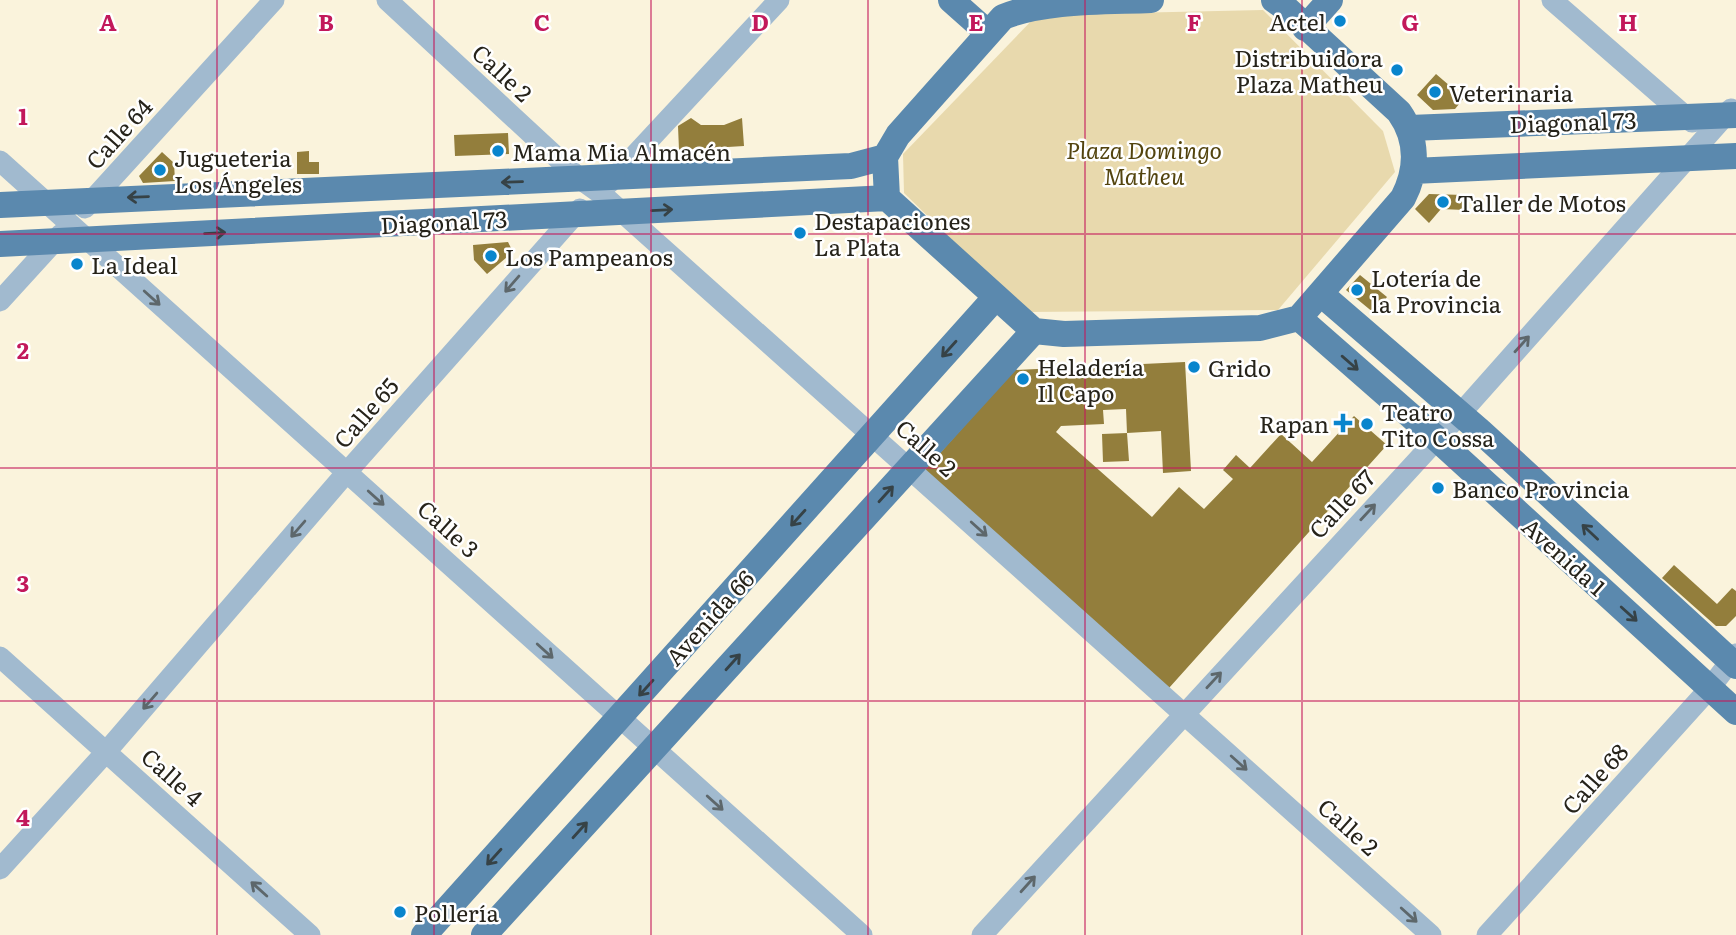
<svg xmlns="http://www.w3.org/2000/svg" width="1736" height="935" font-family="Literata,serif">
	<style>
		.green { fill: #e8d9ad }
		.building { fill: #937e3c }
		.lines { fill: none; stroke-linecap: round; stroke-linejoin: round }
		.minor { stroke: #a1bacf; stroke-width: 21 }
		.major { stroke: #5b89ae; stroke-width: 26 }
		.oneway { stroke: #364246 }
		.oneway2 { stroke: #5d676b }
		.grid { fill: none; stroke: #c2185b; stroke-width: 2; stroke-opacity: 0.55 }
		.poi-dot { fill: #0985cd; stroke: #fff; stroke-width: 2.5 }
		.labels { text-anchor: middle; dominant-baseline: central; stroke-width: 5; stroke-linejoin: round; paint-order: stroke }
		.poi-label { font-size: 23px; fill: #26231a; stroke: #fff; text-anchor: start }
		.street-label { font-size: 23px; fill: #26231a; stroke: #fff }
		.park-label { font-size: 23px; font-style: italic; fill: #53440e; stroke: #fff }
		.grid-label { font-size: 23px; text-anchor: middle; font-weight: bold; fill: #c2185b; stroke: #fff; stroke-width: 5; stroke-linejoin: round; paint-order: stroke }
	</style>
	<rect width="100%" height="100%" fill="#faf3dc"/>
	<path class="green" d="M 1263,10 L 1383,131 L 1395,172 L 1278,310 L 1026,312 L 904,193 L 903,154 L 1037,15 Z"/>
	<path class="building" d="M 1436,74 L 1464,98 L 1455,109 L 1433,110 L 1417,95 Z
		M 691,118 L 701,125 L 724,125 L 742,118 L 744,146 L 679,150 L 678,126 Z
		M 508,133 L 509,154 L 455,156 L 454,135 Z
		M 309,151 L 309,162 L 319,162 L 319,174 L 297,174 L 297,152 Z
		M 162,152 L 174,163 L 175,181 L 143,183 L 139,176 Z
		M 1429,194 L 1464,195 L 1464,210 L 1441,209 L 1429,223 L 1415,209 Z
		M 508,242 L 513,252 L 487,274 L 474,260 L 473,245 Z
		M 1360,275 L 1387,297 L 1374,313 L 1346,290 Z
		M 1185,362 L 1191,471 L 1163,473 L 1161,431 L 1127,433 L 1126,409 L 1103,410 L 1104,424 L 1061,426 L 1056,432 L 1152,517 L 1179,487 L 1204,509 L 1233,479 L 1223,470 L 1236,455 L 1250,468 L 1281,434 L 1312,462 L 1354,416 L 1387,445 L 1169,688 L 924,471 L 1014,370 Z
		M 1127,433 L 1129,461 L 1103,462 L 1102,434 Z
		M 1674,565 L 1717,604 L 1732,588 L 1736,591 L 1736,616 L 1726,626 L 1716,626 L 1662,578 Z"/>
	<g class="lines">
		<path class="minor" d="M 387,0 L 580,179 L 604,196 L 1431,935
			M 1552,0 L 1692,122
			M 0,161 L 862,935
			M 609,183 L 779,0
			M 85,208 L 274,0
			M 0,301 L 61,234
			M 0,657 L 310,935
			M 0,869 L 106,752 L 347,472 L 580,209
			M 982,935 L 1461,413 L 1731,109
			M 1487,935 L 1710,688 L 1736,654"/>
		<path class="major" d="M 951,0 L 987,32
			M 1151,0 C 1104,2 1045,0 1003,17 L 898,135 L 885,157 L 887,198 L 1034,331 L 1064,334 L 1260,328 L 1299,318 L 1403,198 C 1418,169 1418,139 1399,112 L 1288,10 L 1274,0
			M 1305,28 L 1330,0
			M 1410,128 L 1736,115
			M 1413,171 L 1736,156
			M 0,205 L 851,166 L 885,157
			M 0,244 L 887,198
			M 1321,294 L 1480,431 L 1736,666
			M 1299,318 L 1436,438 L 1736,712
			M 424,935 L 995,298
			M 484,935 L 1034,331"/>
	</g>
	<defs><path id="oneway-shaft" d="M-6 0H5M1.5-3L5.5 0L1.5 3" fill="none" stroke-width="1.6" stroke-linecap="round" stroke-linejoin="round" transform="scale(1.75)"/></defs>
	<g class="oneway">
		<use href="#oneway-shaft" transform="translate(512 182) rotate(178)"/>
		<use href="#oneway-shaft" transform="translate(138 197) rotate(178)"/>
		<use href="#oneway-shaft" transform="translate(662 210) rotate(-3)"/>
		<use href="#oneway-shaft" transform="translate(215 233) rotate(-3)"/>
		<use href="#oneway-shaft" transform="translate(949 349) rotate(132)"/>
		<use href="#oneway-shaft" transform="translate(1350 363) rotate(41)"/>
		<use href="#oneway-shaft" transform="translate(886 494) rotate(-48)"/>
		<use href="#oneway-shaft" transform="translate(798 518) rotate(132)"/>
		<use href="#oneway-shaft" transform="translate(1590 532) rotate(-137)"/>
		<use href="#oneway-shaft" transform="translate(1629 614) rotate(42)"/>
		<use href="#oneway-shaft" transform="translate(733 662) rotate(-48)"/>
		<use href="#oneway-shaft" transform="translate(646 688) rotate(132)"/>
		<use href="#oneway-shaft" transform="translate(580 830) rotate(-48)"/>
		<use href="#oneway-shaft" transform="translate(494 857) rotate(132)"/>
	</g>
	<g class="oneway2">
		<use href="#oneway-shaft" transform="translate(512 284) rotate(131)"/>
		<use href="#oneway-shaft" transform="translate(152 298) rotate(42)"/>
		<use href="#oneway-shaft" transform="translate(1522 344) rotate(-48)"/>
		<use href="#oneway-shaft" transform="translate(376 498) rotate(42)"/>
		<use href="#oneway-shaft" transform="translate(1368 512) rotate(-47)"/>
		<use href="#oneway-shaft" transform="translate(298 529) rotate(131)"/>
		<use href="#oneway-shaft" transform="translate(979 529) rotate(42)"/>
		<use href="#oneway-shaft" transform="translate(545 651) rotate(42)"/>
		<use href="#oneway-shaft" transform="translate(1214 680) rotate(-47)"/>
		<use href="#oneway-shaft" transform="translate(150 701) rotate(131)"/>
		<use href="#oneway-shaft" transform="translate(1239 763) rotate(42)"/>
		<use href="#oneway-shaft" transform="translate(715 803) rotate(42)"/>
		<use href="#oneway-shaft" transform="translate(1028 884) rotate(-48)"/>
		<use href="#oneway-shaft" transform="translate(259 889) rotate(-138)"/>
		<use href="#oneway-shaft" transform="translate(1409 915) rotate(42)"/>
	</g>
	<path class="grid" d="M 217,0 L 217,935M 434,0 L 434,935M 651,0 L 651,935M 868,0 L 868,935M 1085,0 L 1085,935M 1302,0 L 1302,935M 1519,0 L 1519,935M 0,234 L 1736,234M 0,468 L 1736,468M 0,701 L 1736,701"/>
	<g class="poi-dot">
		<circle cx="1340" cy="21" r="7"/>
		<circle cx="1397" cy="70" r="7"/>
		<circle cx="1435" cy="92" r="7"/>
		<circle cx="498" cy="151" r="7"/>
		<circle cx="160" cy="170" r="7"/>
		<circle cx="1443" cy="202" r="7"/>
		<circle cx="800" cy="233" r="7"/>
		<circle cx="491" cy="256" r="7"/>
		<circle cx="77" cy="264" r="7"/>
		<circle cx="1357" cy="290" r="7"/>
		<circle cx="1194" cy="367" r="7"/>
		<circle cx="1023" cy="379" r="7"/>
		<path d="M1339.5 412.5h7v7h7v7h-7v7h-7v-7h-7v-7h7z"/>
		<circle cx="1367" cy="424" r="7"/>
		<circle cx="1438" cy="488" r="7"/>
		<circle cx="400" cy="912" r="7"/>
	</g>
	<g class="labels">
		<g class="poi-label">
			<text x="1326" y="21" text-anchor="end">Actel</text>
			<text x="1383" y="57" text-anchor="end">Distribuidora<tspan x="1383" dy="26">Plaza Matheu</tspan></text>
			<text x="1449" y="92">Veterinaria</text>
			<text x="512" y="151">Mama Mia Almacén</text>
			<text x="174" y="157">Jugueteria<tspan x="174" dy="26">Los Ángeles</tspan></text>
			<text x="1457" y="202">Taller de Motos</text>
			<text x="814" y="220">Destapaciones<tspan x="814" dy="26">La Plata</tspan></text>
			<text x="505" y="256">Los Pampeanos</text>
			<text x="91" y="264">La Ideal</text>
			<text x="1371" y="277">Lotería de<tspan x="1371" dy="26">la Provincia</tspan></text>
			<text x="1037" y="366">Heladería<tspan x="1037" dy="26">Il Capo</tspan></text>
			<text x="1208" y="367">Grido</text>
			<text x="1381" y="411">Teatro<tspan x="1381" dy="26">Tito Cossa</tspan></text>
			<text x="1329" y="423" text-anchor="end">Rapan</text>
			<text x="1452" y="488">Banco Provincia</text>
			<text x="414" y="912">Pollería</text>
		</g>
		<g class="street-label">
			<text transform="translate(503 72) rotate(43)">Calle 2</text>
			<text transform="translate(1573 121) rotate(-2)">Diagonal 73</text>
			<text transform="translate(118 133) rotate(-48)">Calle 64</text>
			<text transform="translate(444 221) rotate(-3)">Diagonal 73</text>
			<text transform="translate(365 412) rotate(-49)">Calle 65</text>
			<text transform="translate(927 447) rotate(42)">Calle 2</text>
			<text transform="translate(1341 503) rotate(-47)">Calle 67</text>
			<text transform="translate(449 528) rotate(42)">Calle 3</text>
			<text transform="translate(1565 556) rotate(42)">Avenida 1</text>
			<text transform="translate(709 617) rotate(-48)">Avenida 66</text>
			<text transform="translate(173 776) rotate(42)">Calle 4</text>
			<text transform="translate(1594 778) rotate(-48)">Calle 68</text>
			<text transform="translate(1349 826) rotate(42)">Calle 2</text>
		</g>
		<g class="park-label">
			<text x="1144" y="149">Plaza Domingo<tspan x="1144" dy="26">Matheu</tspan></text>
		</g>
	</g>
	<g class="grid-label">
		<text x="108" y="31">A</text>
		<text x="326" y="31">B</text>
		<text x="542" y="31">C</text>
		<text x="760" y="31">D</text>
		<text x="976" y="31">E</text>
		<text x="1194" y="31">F</text>
		<text x="1410" y="31">G</text>
		<text x="1628" y="31">H</text>
		<text x="23" y="125">1</text>
		<text x="23" y="359">2</text>
		<text x="23" y="592">3</text>
		<text x="23" y="826">4</text>
	</g>
</svg>
